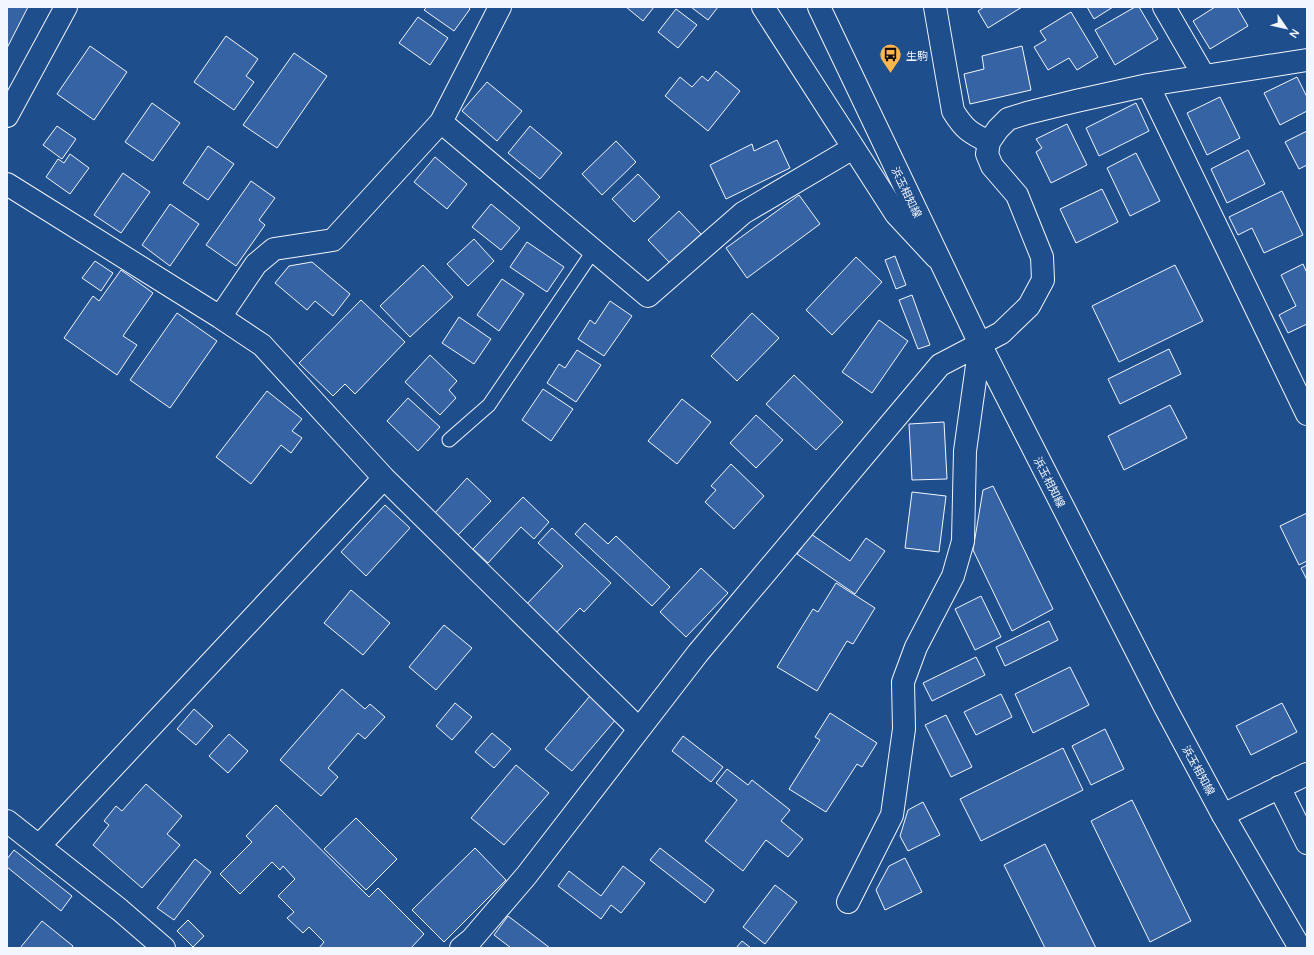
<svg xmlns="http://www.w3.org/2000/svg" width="1314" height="955" font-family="Manrope,'Noto Sans JP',sans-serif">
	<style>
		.building { fill: #3563a3; stroke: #f2f6ff }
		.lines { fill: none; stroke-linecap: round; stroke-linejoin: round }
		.lane-casing { stroke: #f2f6ff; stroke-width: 15 }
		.street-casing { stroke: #f2f6ff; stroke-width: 24 }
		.primary-casing { stroke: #f2f6ff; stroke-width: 24 }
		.lane { stroke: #1f4e8c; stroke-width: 13 }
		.street { stroke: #1f4e8c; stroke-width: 22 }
		.primary { stroke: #1f4e8c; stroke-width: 22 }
		.labels { text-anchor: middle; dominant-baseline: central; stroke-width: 3; stroke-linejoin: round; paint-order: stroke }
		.poi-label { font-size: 11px; fill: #f2f6ff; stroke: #1f4e8c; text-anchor: start }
		.street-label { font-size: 11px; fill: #f2f6ff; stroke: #1f4e8c }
	</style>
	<rect width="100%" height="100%" fill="#1f4e8c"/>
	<path class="building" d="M 7,7 L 28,7 L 7,48 Z
		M 427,7 L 468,7 L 470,9 L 454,31 L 424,10 Z
		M 626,7 L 654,7 L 643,21 Z
		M 691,7 L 718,7 L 708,20 Z
		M 984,7 L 1022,7 L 988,28 L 978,11 Z
		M 1087,7 L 1113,7 L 1094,19 Z
		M 1135,7 L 1139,7 L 1158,39 L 1115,65 L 1095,30 Z
		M 1215,7 L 1237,7 L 1248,26 L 1210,49 L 1193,21 Z
		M 676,9 L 697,25 L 678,48 L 658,32 Z
		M 1071,12 L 1098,57 L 1077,70 L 1069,58 L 1048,70 L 1034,47 L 1046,40 L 1040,31 Z
		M 418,17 L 448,38 L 430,65 L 399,43 Z
		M 226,36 L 258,59 L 246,76 L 254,82 L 234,110 L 194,82 Z
		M 90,46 L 127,72 L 94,120 L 57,94 Z
		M 1022,46 L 1031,90 L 970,104 L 964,74 L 984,69 L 982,56 Z
		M 294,53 L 327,76 L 277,148 L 243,125 Z
		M 716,71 L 740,91 L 708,131 L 665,96 L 680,77 L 692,87 L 702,76 L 708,81 Z
		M 1297,77 L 1307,97 L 1307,111 L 1280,125 L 1264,93 Z
		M 487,82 L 522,111 L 497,141 L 462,111 Z
		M 1220,97 L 1240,138 L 1207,155 L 1187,113 Z
		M 152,103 L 180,123 L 153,161 L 125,142 Z
		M 1136,103 L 1149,131 L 1099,156 L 1086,128 Z
		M 1067,124 L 1087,165 L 1051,183 L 1036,152 L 1042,148 L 1036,139 Z
		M 57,126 L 76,139 L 62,159 L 43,145 Z
		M 530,126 L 562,153 L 540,179 L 508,153 Z
		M 1307,131 L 1307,165 L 1299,169 L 1285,142 Z
		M 777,140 L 790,168 L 726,199 L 710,165 L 752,144 L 754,151 Z
		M 616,141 L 636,162 L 602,195 L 582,174 Z
		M 208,146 L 234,164 L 208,200 L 183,183 Z
		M 1248,150 L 1265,184 L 1227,203 L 1211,169 Z
		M 1136,153 L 1160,201 L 1130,216 L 1107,168 Z
		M 70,154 L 89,168 L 70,194 L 46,177 L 58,159 L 64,163 Z
		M 435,157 L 467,184 L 447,209 L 414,182 Z
		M 123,173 L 150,192 L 121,233 L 94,215 Z
		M 638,174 L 660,197 L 634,222 L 612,199 Z
		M 251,181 L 275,198 L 259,220 L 265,225 L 236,266 L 206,245 Z
		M 1102,189 L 1118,222 L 1076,243 L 1060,209 Z
		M 1282,191 L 1303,235 L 1264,253 L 1252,228 L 1238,235 L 1229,217 Z
		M 799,195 L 820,224 L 747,278 L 726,248 Z
		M 170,204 L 199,224 L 170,266 L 142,245 Z
		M 491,204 L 520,228 L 501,250 L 472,227 Z
		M 679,211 L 701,234 L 670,263 L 648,240 Z
		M 474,239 L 494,261 L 468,286 L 447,264 Z
		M 527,242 L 564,267 L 547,292 L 510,267 Z
		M 895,256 L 906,285 L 896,289 L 885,260 Z
		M 856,257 L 882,282 L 832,335 L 806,310 Z
		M 95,261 L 113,273 L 101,291 L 82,278 Z
		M 312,262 L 350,294 L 333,316 L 315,301 L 307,310 L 275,283 L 289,266 Z
		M 1303,264 L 1307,273 L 1307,324 L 1288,333 L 1279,315 L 1296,306 L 1281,275 Z
		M 423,265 L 453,297 L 410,337 L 380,306 Z
		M 1175,265 L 1203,321 L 1119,362 L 1092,306 Z
		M 121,270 L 153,293 L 123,336 L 137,345 L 117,375 L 64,338 L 93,296 L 99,301 Z
		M 502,279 L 524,294 L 499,331 L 477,315 Z
		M 912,295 L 930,345 L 918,349 L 899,300 Z
		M 361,300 L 405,342 L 355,394 L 345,384 L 333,396 L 299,363 Z
		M 610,301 L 632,316 L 604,356 L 578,339 L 590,320 L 595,324 Z
		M 177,313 L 217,341 L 170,408 L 130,380 Z
		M 752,313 L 779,338 L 737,381 L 711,356 Z
		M 459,317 L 491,339 L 474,364 L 442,343 Z
		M 879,320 L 908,341 L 872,393 L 842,372 Z
		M 1169,349 L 1181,374 L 1120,404 L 1108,379 Z
		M 577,350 L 601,365 L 576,402 L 547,383 L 559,364 L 565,368 Z
		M 430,355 L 457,381 L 449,390 L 456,398 L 440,415 L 405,382 Z
		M 794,375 L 843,422 L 816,450 L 766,404 Z
		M 543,389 L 573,409 L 551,441 L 522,420 Z
		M 267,391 L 302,419 L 292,431 L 302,438 L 291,453 L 281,445 L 251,484 L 216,457 Z
		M 408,398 L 440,427 L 418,451 L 387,421 Z
		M 682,399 L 711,422 L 677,464 L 648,441 Z
		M 1170,405 L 1187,438 L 1124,470 L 1108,436 Z
		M 756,415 L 783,440 L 756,468 L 730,443 Z
		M 944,422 L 947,479 L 912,480 L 909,424 Z
		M 731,464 L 764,496 L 734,529 L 705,502 L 716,490 L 711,486 Z
		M 467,478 L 491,501 L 457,536 L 434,514 Z
		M 993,486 L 1053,609 L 1012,631 L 973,550 L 983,490 Z
		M 912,492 L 946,496 L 939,552 L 905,548 Z
		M 523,497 L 549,522 L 534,539 L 521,527 L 488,563 L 473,549 Z
		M 385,505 L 410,528 L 366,576 L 341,552 Z
		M 1307,513 L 1307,561 L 1299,565 L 1280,526 Z
		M 585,523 L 608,544 L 616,536 L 670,587 L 652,606 L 575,534 Z
		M 552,528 L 611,583 L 584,612 L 580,608 L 554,635 L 524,607 L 563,566 L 538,543 Z
		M 811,534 L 850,561 L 866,538 L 885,551 L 855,594 L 797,554 Z
		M 1307,565 L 1307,580 L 1301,568 Z
		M 701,568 L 728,593 L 686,637 L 660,612 Z
		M 836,583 L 875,608 L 853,644 L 847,641 L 817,691 L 777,667 L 813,609 L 818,612 Z
		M 351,590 L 390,623 L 363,655 L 324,623 Z
		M 981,596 L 1001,637 L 975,650 L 955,609 Z
		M 1049,621 L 1058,640 L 1005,666 L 996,647 Z
		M 444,625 L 472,648 L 436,690 L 409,667 Z
		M 976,657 L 985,675 L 932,701 L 923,683 Z
		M 1070,667 L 1089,705 L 1033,733 L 1015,694 Z
		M 342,689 L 365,709 L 370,704 L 385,717 L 365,739 L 358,733 L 328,768 L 338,777 L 321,796 L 280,760 Z
		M 1001,694 L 1012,717 L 976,735 L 964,712 Z
		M 590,696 L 617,718 L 572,771 L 545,749 Z
		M 455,703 L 472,717 L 452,740 L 436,726 Z
		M 1282,703 L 1297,732 L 1251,755 L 1236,726 Z
		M 194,709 L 213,726 L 196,745 L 177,729 Z
		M 830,713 L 877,743 L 862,767 L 857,764 L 826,812 L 789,789 L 820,740 L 815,737 Z
		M 946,715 L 972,767 L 951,777 L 925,725 Z
		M 1105,729 L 1124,769 L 1091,785 L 1072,746 Z
		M 492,733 L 511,749 L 494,768 L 475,752 Z
		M 229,734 L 248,751 L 228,773 L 209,756 Z
		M 683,736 L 723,767 L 711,782 L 672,751 Z
		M 1063,748 L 1083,790 L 981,841 L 960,799 Z
		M 516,765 L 549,793 L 504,845 L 471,818 Z
		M 727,769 L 748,785 L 752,780 L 790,810 L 781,821 L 803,839 L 788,857 L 766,840 L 743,871 L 705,841 L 737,800 L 716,783 Z
		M 146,784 L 182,816 L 167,834 L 180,845 L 142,888 L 93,845 L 109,825 L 104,821 L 116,806 L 122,811 Z
		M 1132,800 L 1191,921 L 1150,942 L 1091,821 Z
		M 923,802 L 940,835 L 908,851 L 900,836 L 908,810 Z
		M 276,805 L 369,897 L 378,888 L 424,934 L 411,948 L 319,948 L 324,942 L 309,927 L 303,933 L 287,918 L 294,912 L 278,896 L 295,879 L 283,866 L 280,870 L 272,862 L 240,894 L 220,874 L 252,842 L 246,836 Z
		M 356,818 L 397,859 L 366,890 L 324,849 Z
		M 1045,844 L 1096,948 L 1045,948 L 1004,865 Z
		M 475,848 L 506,880 L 444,942 L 412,910 Z
		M 660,848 L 714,890 L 705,903 L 650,860 Z
		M 14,850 L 72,896 L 61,911 L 7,867 L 7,859 Z
		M 905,858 L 922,892 L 885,910 L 876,890 L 889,866 Z
		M 195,859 L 211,872 L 174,920 L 157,908 Z
		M 623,866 L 645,883 L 621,913 L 611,905 L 601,919 L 558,886 L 569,871 L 601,896 Z
		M 775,885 L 797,902 L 765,944 L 743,927 Z
		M 508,916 L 550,948 L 511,948 L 494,935 Z
		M 188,920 L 204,936 L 193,947 L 177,931 Z
		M 42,921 L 73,946 L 72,948 L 20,948 Z
		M 742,941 L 751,948 L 736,948 Z"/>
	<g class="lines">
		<defs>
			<path id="lane" d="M 449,440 L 489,405 L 594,250"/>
			<path id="street" d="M 500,7 L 441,122 L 333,240 L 274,249 L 256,264 L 220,317 L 262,345 L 384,478 L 639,729
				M 763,7 L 896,214 L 936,257
				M 935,7 L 953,111 C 964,129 970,133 989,142
				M 1164,7 L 1204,76
				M 1148,85 L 1307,414
				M 7,116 L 66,7
				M 441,122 L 648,296 L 743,213 L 853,148
				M 7,184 L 220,317
				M 1279,787 L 1307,843
				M 1223,815 L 1307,774
				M 7,821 L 120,910 L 164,948
				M 39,846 L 384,478
				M 848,902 L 892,815 L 904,729 L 903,682 L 916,647 L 953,576 L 963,541 L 965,451 L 980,344
				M 461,948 L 472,939 L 526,876 L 698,653 L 940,365 L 1001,333 L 1029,306 L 1043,280 L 1042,257 L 1017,195 L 992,166 L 987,154 L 989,142 L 998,129 L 1008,119 L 1027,113 L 1076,101 L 1148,85 L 1307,60"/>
			<path id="primary" d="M 819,7 L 980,344 L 1165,707 L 1223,815 L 1300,948"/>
		</defs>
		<use href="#lane" class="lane-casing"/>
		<use href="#street" class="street-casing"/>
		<use href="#primary" class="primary-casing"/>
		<use href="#lane" class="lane"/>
		<use href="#street" class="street"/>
		<use href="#primary" class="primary"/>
	</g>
	<defs>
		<symbol id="bus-pin" viewBox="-11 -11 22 30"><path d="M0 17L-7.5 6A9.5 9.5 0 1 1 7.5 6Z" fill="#ffb74d" stroke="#1f4e8c"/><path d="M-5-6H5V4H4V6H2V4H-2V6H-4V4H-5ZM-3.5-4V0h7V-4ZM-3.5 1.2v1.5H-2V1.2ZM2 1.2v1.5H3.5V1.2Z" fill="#111"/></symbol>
	</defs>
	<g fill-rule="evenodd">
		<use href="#bus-pin" x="878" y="42" width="25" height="34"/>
	</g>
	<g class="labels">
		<g class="poi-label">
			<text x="906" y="55">生駒</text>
		</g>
		<g class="street-label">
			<text transform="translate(907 192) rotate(64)">浜玉相知線</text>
			<text transform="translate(1050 482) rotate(63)">浜玉相知線</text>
			<text transform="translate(1199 770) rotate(61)">浜玉相知線</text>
		</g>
	</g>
	<rect width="1314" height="955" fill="none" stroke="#f2f6ff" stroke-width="16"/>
	<g transform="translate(1286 28) rotate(124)" stroke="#1f4e8c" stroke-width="3" paint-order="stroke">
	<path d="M0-3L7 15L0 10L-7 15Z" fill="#f2f6ff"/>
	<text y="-6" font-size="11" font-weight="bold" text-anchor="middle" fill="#f2f6ff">N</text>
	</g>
</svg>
